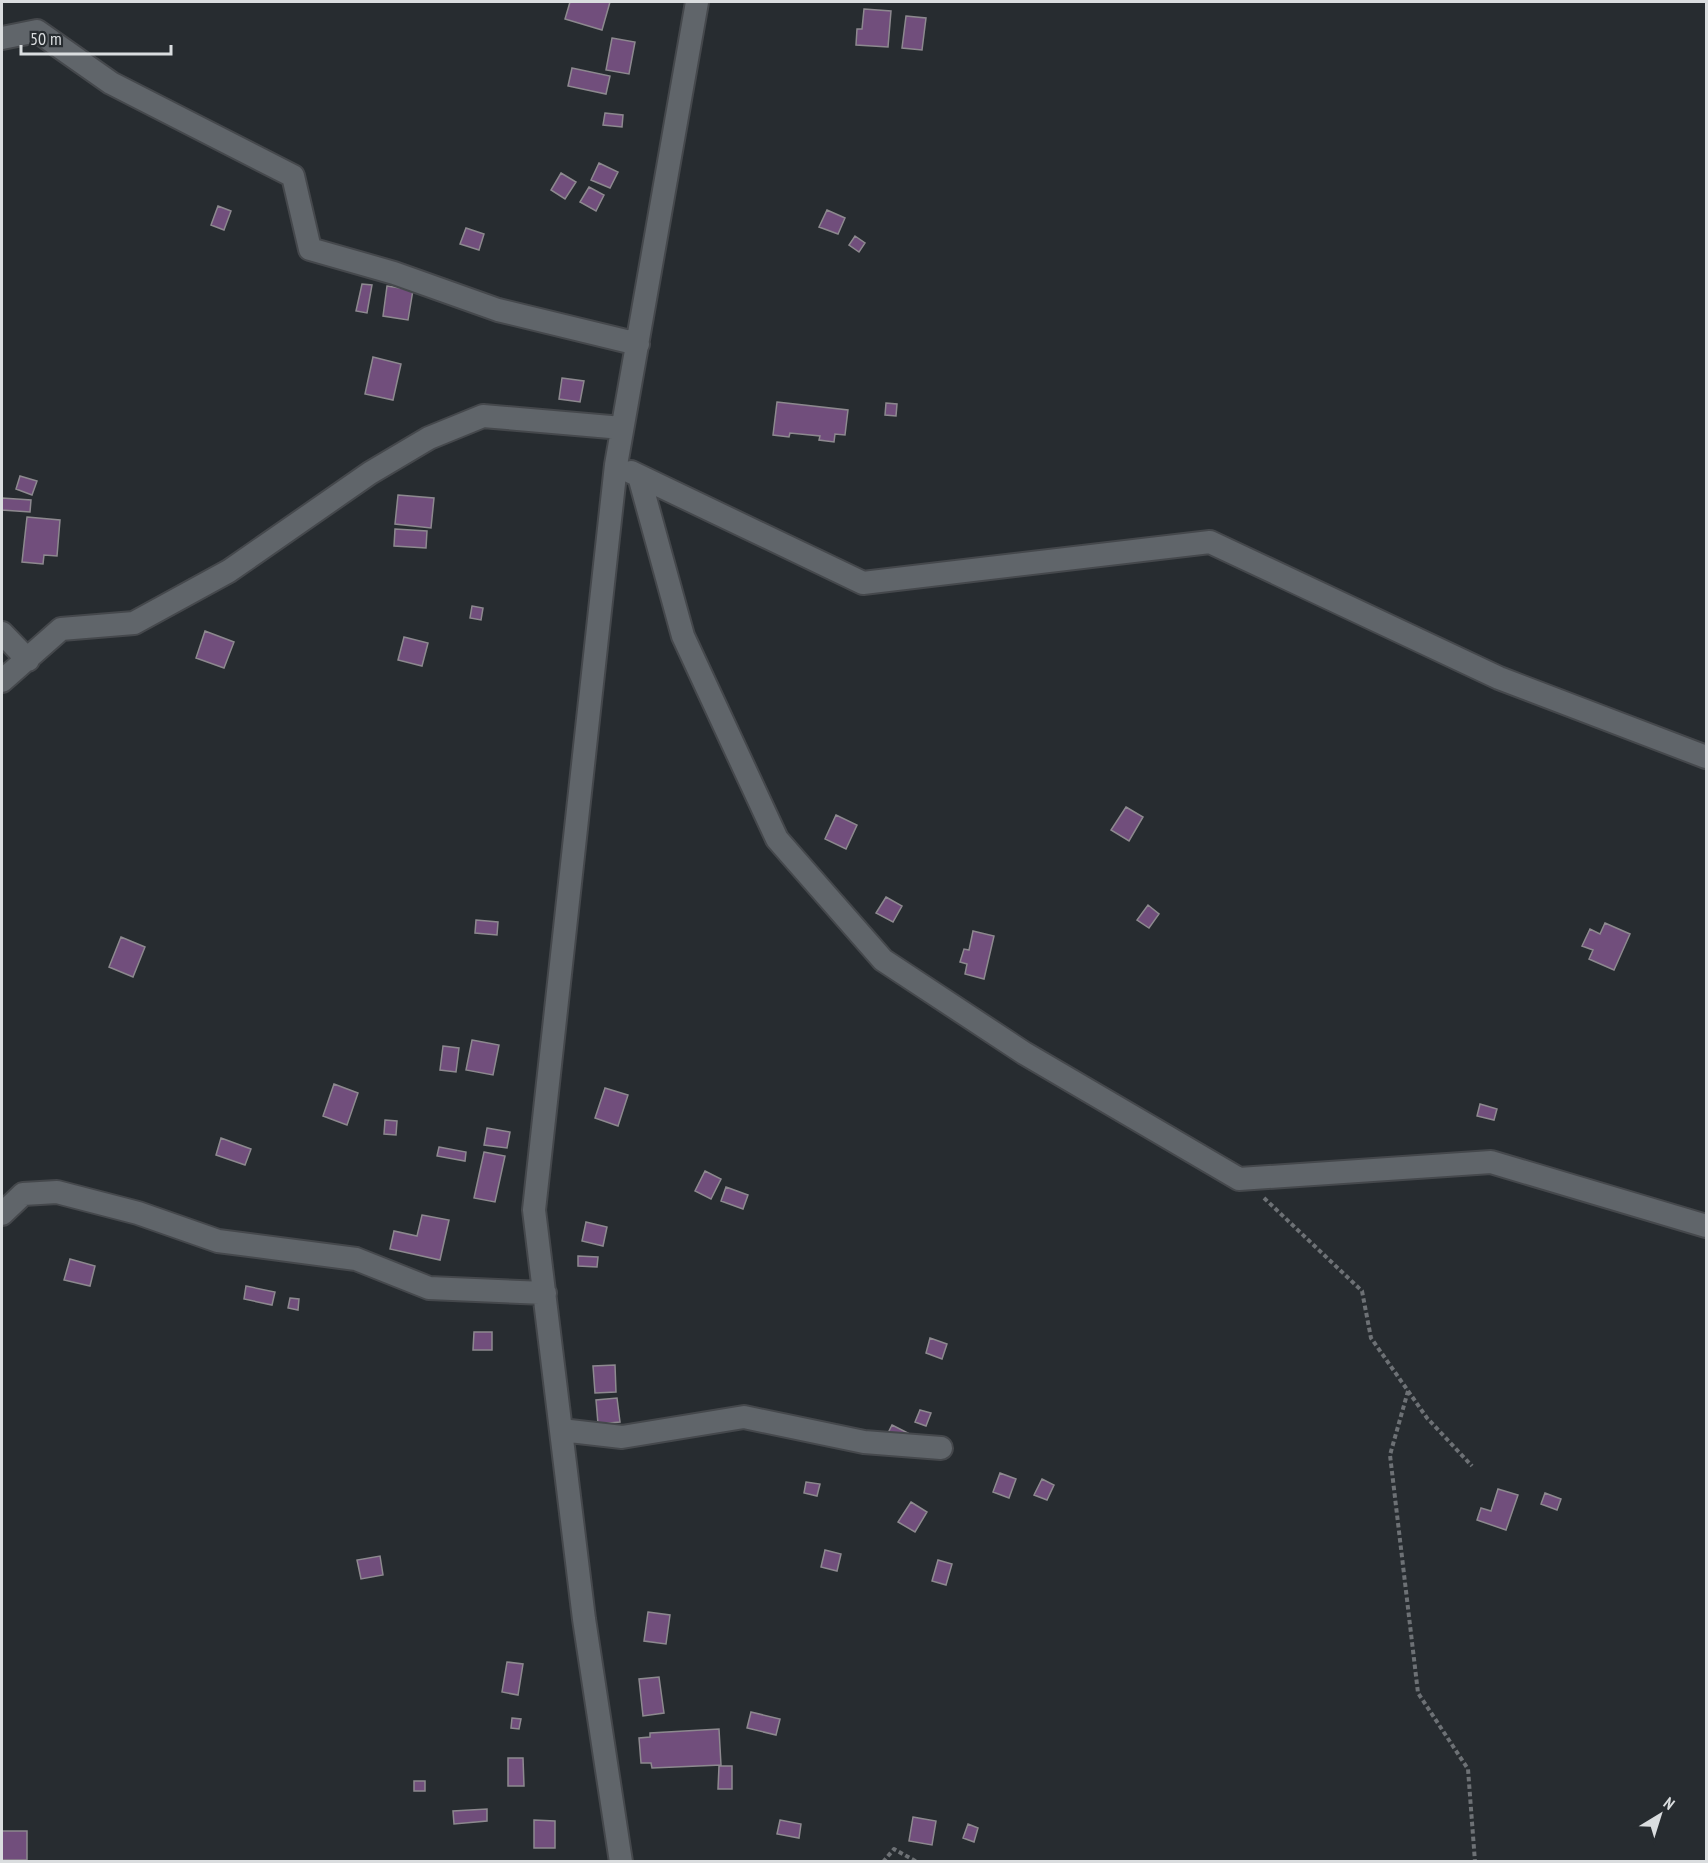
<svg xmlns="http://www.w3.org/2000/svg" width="1708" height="1863" font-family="'PT Sans Narrow',sans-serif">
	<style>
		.building { fill: #714e7c; stroke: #8d898f; stroke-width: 1.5 }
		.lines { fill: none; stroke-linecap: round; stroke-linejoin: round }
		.minor-casing { stroke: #45484c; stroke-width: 26 }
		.path { stroke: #6d7175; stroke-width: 4; stroke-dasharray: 4.5 3; stroke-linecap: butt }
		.minor { stroke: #60656a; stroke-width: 22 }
	</style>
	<rect width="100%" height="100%" fill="#272c30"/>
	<path class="building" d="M 570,2 L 610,2 L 602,30 L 565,19 Z
		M 864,9 L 891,11 L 888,47 L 856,45 L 857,29 L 862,29 Z
		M 906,16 L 926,18 L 922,50 L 902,48 Z
		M 612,38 L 635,42 L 629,74 L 606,70 Z
		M 572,68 L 610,76 L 606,94 L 568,86 Z
		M 605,113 L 623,115 L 622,127 L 603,125 Z
		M 599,163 L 618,172 L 610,188 L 591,180 Z
		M 561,173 L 576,182 L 565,199 L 551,190 Z
		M 589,187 L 604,195 L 596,211 L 580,202 Z
		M 218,206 L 231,211 L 224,230 L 211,225 Z
		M 827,210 L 845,218 L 838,234 L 819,227 Z
		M 466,228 L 484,234 L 479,250 L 460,244 Z
		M 855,236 L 865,243 L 859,252 L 849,245 Z
		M 362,284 L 372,285 L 367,313 L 356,311 Z
		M 387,286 L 413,290 L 408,320 L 383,316 Z
		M 373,357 L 401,364 L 393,400 L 365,394 Z
		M 562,378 L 584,381 L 580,402 L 559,399 Z
		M 777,402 L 848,410 L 845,435 L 835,434 L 834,442 L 819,440 L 820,436 L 790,433 L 789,437 L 773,435 Z
		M 886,403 L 897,404 L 896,416 L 885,415 Z
		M 20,476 L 37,481 L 32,495 L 16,489 Z
		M 398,495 L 434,498 L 431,528 L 395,524 Z
		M 2,498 L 31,500 L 30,512 L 2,510 Z
		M 27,517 L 60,520 L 57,556 L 44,555 L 43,564 L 22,562 Z
		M 395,529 L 427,531 L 426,548 L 394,546 Z
		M 472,606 L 483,608 L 481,620 L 470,618 Z
		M 205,631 L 234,642 L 224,668 L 196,658 Z
		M 404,637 L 428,643 L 422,666 L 398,660 Z
		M 1126,807 L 1143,817 L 1129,841 L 1111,830 Z
		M 836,815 L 857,825 L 846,849 L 825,839 Z
		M 886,897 L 902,906 L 893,922 L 876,913 Z
		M 1148,905 L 1159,914 L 1149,928 L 1137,920 Z
		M 476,920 L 498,922 L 497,935 L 475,933 Z
		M 1605,923 L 1630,934 L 1614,970 L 1589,959 L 1593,950 L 1582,946 L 1590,929 L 1600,934 Z
		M 973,931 L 994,936 L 984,979 L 965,974 L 967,964 L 960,962 L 964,949 L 969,950 Z
		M 121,937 L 145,947 L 133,977 L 109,967 Z
		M 472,1040 L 499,1045 L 493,1075 L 466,1070 Z
		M 443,1046 L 459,1048 L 456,1072 L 440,1070 Z
		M 334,1084 L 358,1093 L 347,1125 L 323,1116 Z
		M 605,1088 L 628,1095 L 618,1126 L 595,1118 Z
		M 1480,1104 L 1497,1109 L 1494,1120 L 1477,1116 Z
		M 385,1120 L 397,1121 L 396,1135 L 384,1134 Z
		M 487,1128 L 510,1132 L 507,1148 L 484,1145 Z
		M 221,1138 L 251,1149 L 245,1165 L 216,1155 Z
		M 439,1147 L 466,1152 L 465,1161 L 437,1156 Z
		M 484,1152 L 505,1156 L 495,1202 L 474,1198 Z
		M 705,1171 L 721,1179 L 711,1199 L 695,1191 Z
		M 726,1187 L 748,1195 L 743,1209 L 721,1201 Z
		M 422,1215 L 449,1220 L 440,1260 L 390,1249 L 394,1231 L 417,1236 Z
		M 586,1222 L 607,1227 L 603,1246 L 582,1241 Z
		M 578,1256 L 598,1257 L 597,1267 L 578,1266 Z
		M 70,1259 L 95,1266 L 90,1286 L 64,1280 Z
		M 246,1286 L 275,1292 L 272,1305 L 244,1299 Z
		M 290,1298 L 299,1299 L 298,1310 L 288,1308 Z
		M 474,1332 L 492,1332 L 492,1350 L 473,1350 Z
		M 930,1338 L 947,1344 L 942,1359 L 926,1353 Z
		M 615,1365 L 616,1392 L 595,1393 L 593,1366 Z
		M 617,1398 L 620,1422 L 598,1424 L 596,1400 Z
		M 920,1410 L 931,1413 L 926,1426 L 915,1422 Z
		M 892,1425 L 908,1433 L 902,1445 L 886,1437 Z
		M 1000,1473 L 1016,1479 L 1009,1498 L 993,1492 Z
		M 1042,1479 L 1054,1485 L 1047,1500 L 1034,1495 Z
		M 806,1482 L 820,1484 L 817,1496 L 804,1493 Z
		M 1498,1489 L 1518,1495 L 1506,1530 L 1477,1520 L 1481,1508 L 1491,1511 Z
		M 1545,1493 L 1561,1499 L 1557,1510 L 1541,1504 Z
		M 911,1502 L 927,1512 L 915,1532 L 898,1522 Z
		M 825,1550 L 841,1554 L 837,1571 L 821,1567 Z
		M 380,1556 L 383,1575 L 361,1579 L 357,1560 Z
		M 938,1560 L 952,1564 L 946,1585 L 932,1581 Z
		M 648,1612 L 670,1615 L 666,1644 L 644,1641 Z
		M 507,1662 L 523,1664 L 518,1695 L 502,1692 Z
		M 659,1677 L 664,1713 L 643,1716 L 639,1679 Z
		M 751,1712 L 780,1719 L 776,1735 L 747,1728 Z
		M 512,1718 L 521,1719 L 519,1729 L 511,1728 Z
		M 719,1729 L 721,1765 L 652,1768 L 651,1763 L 641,1763 L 639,1738 L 650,1737 L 650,1733 Z
		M 508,1758 L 523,1758 L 524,1786 L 508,1786 Z
		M 719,1766 L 732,1766 L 732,1789 L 718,1789 Z
		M 414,1781 L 425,1781 L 425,1791 L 414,1791 Z
		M 487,1809 L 487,1821 L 454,1824 L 453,1811 Z
		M 913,1817 L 936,1821 L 932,1845 L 909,1841 Z
		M 534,1820 L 555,1821 L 555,1848 L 534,1848 Z
		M 780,1820 L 801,1824 L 799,1838 L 777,1834 Z
		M 968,1824 L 978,1828 L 974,1842 L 963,1838 Z
		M 2,1831 L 27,1831 L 27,1860 L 2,1860 Z"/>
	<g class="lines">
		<defs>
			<path id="minor" d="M 2,38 L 37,31 L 111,83 L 293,176 L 310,249 L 394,273 L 498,310 L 638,344
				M 631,472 L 863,583 L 1210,542 L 1499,678 L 1706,757
				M 639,476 L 683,636 L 777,839 L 883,960 L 1024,1053 L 1239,1179 L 1491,1162 L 1706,1226
				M 2,633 L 28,660
				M 2,681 L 61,629 L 134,623 L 229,571 L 370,473 L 429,438 L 483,416 L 622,428
				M 2,1214 L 23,1194 L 57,1192 L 138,1213 L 218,1241 L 356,1259 L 429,1288 L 545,1293
				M 561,1430 L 622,1437 L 744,1417 L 864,1442 L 941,1448
				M 621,1862 L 584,1619 L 534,1210 L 616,465 L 697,2"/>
		</defs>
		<use href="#minor" class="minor-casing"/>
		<path class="path" d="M 1264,1198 L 1362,1291 L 1371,1338 L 1427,1418 L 1472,1466
			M 1408,1391 L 1390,1455 L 1418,1693 L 1468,1769 L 1475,1862
			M 883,1862 L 894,1849 L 917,1862"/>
		<use href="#minor" class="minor"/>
	</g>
	<rect width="1708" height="1863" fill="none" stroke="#dadddf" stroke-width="6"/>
	<g transform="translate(1660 1815) rotate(38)" stroke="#272c30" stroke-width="4.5" paint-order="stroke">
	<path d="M0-4.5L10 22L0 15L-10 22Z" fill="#dadddf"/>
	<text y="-9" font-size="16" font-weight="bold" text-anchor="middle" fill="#dadddf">N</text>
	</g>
	<path d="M21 45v9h150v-9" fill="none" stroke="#dadddf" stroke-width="3"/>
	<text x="30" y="45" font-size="18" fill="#dadddf" stroke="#272c30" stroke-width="4.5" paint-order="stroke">50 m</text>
</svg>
